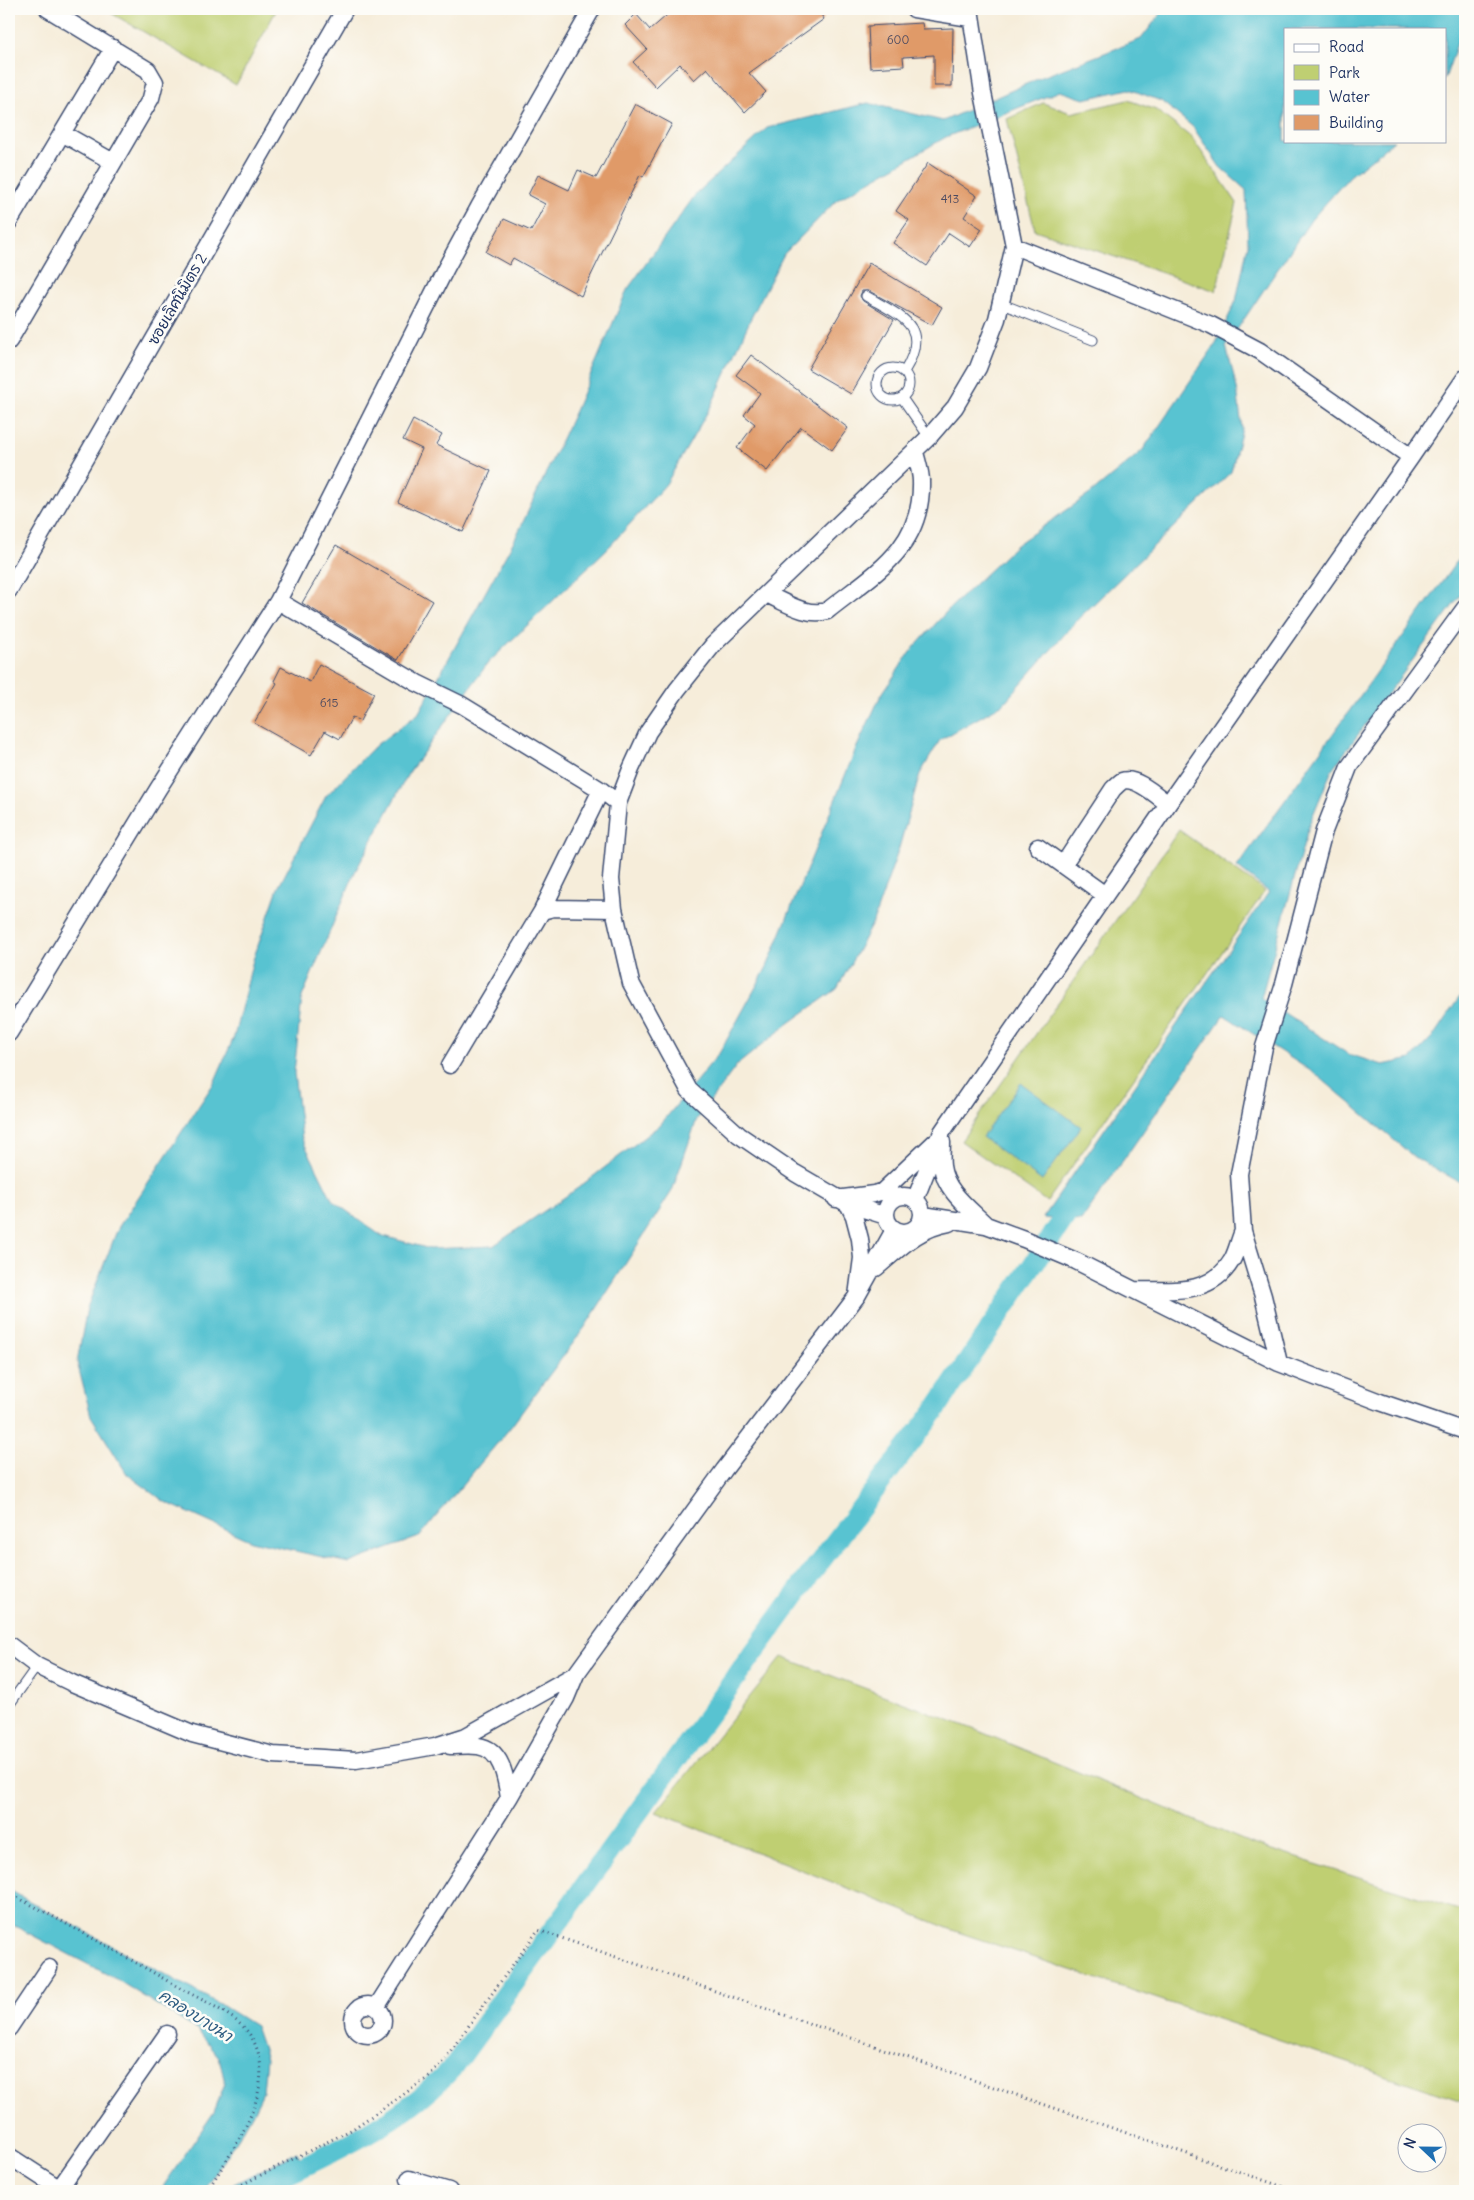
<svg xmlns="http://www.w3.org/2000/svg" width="1474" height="2200" font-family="Delius,'Playpen Sans Thai',sans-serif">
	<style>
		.green { fill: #bfcf72; stroke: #6d7f68 }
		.water { fill: #58c3d1; stroke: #3a7998; fill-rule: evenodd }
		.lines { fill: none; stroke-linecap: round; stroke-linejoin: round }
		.canal { stroke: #58c3d1; stroke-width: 21 }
		.building { fill: #e09a67 }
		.service-casing { stroke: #3c4c71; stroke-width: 11 }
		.minor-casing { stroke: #3c4c71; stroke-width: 19 }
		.path { stroke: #3c4c71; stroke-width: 3; stroke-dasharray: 1 4; stroke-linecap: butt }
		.service { stroke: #fff; stroke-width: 9 }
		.minor { stroke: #fff; stroke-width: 16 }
		.labels { text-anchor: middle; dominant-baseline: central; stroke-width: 5; stroke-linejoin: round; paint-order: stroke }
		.number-label { font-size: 12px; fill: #4c4a60 }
		.street-label { font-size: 15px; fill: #1b2f5e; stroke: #fdfcf7 }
		.water-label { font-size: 16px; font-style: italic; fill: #2d5b80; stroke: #fdfcf7 }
	</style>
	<rect width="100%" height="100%" fill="#fdfcf7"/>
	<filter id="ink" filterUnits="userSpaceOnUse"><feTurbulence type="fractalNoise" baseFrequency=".02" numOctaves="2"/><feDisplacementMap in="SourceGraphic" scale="10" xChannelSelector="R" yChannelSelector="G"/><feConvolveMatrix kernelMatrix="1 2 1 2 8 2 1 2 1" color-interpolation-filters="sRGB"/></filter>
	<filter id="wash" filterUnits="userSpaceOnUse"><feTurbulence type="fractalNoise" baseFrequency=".0096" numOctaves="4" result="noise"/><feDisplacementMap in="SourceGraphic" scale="20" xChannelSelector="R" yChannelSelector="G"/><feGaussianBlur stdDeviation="1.12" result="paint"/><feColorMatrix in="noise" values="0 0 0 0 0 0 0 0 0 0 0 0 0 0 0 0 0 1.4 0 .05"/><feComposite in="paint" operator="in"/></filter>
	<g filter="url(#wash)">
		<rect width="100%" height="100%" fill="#f6edda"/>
		<path class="green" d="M 104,9 L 277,9 L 236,85 Z
			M 1128,100 L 1156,110 L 1192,138 L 1237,203 L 1216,291 L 1035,230 L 1007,119 L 1043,103 L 1071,113 Z
			M 1179,830 L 1265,891 L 1047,1202 L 961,1141 Z
			M 782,1657 L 981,1732 L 1250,1843 L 1465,1912 L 1465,2102 L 955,1931 L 656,1812 Z"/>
		<path class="water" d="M 1164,9 L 1465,9 L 1464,23 L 1445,79 L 1445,29 L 1285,29 L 1285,141 L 1394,141 L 1350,176 L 1311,220 L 1226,346 L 1237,388 L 1242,429 L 1231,472 L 1079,618 L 1003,704 L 940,740 L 920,774 L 899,848 L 873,922 L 837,989 L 788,1024 L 737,1065 L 697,1119 L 672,1191 L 585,1327 L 510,1428 L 419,1537 L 349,1563 L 251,1541 L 165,1502 L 127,1474 L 91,1416 L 77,1362 L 87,1308 L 118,1228 L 214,1083 L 234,1037 L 253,960 L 278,888 L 326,796 L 376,745 L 418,714 L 516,537 L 575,411 L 627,290 L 696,194 L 767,128 L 868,103 L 943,121 L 1042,77 L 1141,39 ZM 1129,89 L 1161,101 L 1193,127 L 1220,167 L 1246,190 L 1248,244 L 1236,301 L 1215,345 L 1142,451 L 1090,494 L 1016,545 L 949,609 L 910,652 L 880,697 L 855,751 L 767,967 L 720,1052 L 660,1125 L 578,1188 L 493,1246 L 430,1249 L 380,1235 L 333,1201 L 302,1139 L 294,1073 L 302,997 L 355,872 L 408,774 L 488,663 L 609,547 L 666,484 L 711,406 L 752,316 L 784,254 L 837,200 L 946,137 L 1060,91 L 1084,99 Z
			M 1465,550 L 1465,589 L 1332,770 L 1310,822 L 1261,998 L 1348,1054 L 1383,1065 L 1411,1059 L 1434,1035 L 1465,989 L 1465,1185 L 1414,1157 L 1317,1075 L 1224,1015 L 1081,1221 L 1043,1218 L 1269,892 L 1237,867 Z
			M 1021,1083 L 1081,1127 L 1042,1181 L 982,1137 Z
			M 9,1890 L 223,2006 L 255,2026 L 266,2058 L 263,2092 L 252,2115 L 204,2191 L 160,2191 L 214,2112 L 225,2083 L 219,2057 L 197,2030 L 116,1979 L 9,1923 Z
			M 297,2152 L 306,2170 L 263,2191 L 220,2191 Z"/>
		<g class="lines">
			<path class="canal" d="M 253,2191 C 326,2154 397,2128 454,2066 L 813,1571 L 934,1412 L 1069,1211"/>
		</g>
		<g id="blocks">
			<path class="building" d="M 674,9 L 817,9 L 824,19 L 749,73 L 766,92 L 745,112 L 707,68 L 694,80 L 680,64 L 656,87 L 633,62 L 647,49 L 625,25 L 636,14 L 650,30 Z
				M 922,23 L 923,29 L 953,28 L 952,86 L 934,86 L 934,55 L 903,57 L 904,66 L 870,68 L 868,26 Z
				M 635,104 L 672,124 L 643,177 L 640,175 L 581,296 L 513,258 L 509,265 L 486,252 L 504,219 L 531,231 L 545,204 L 528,195 L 538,175 L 569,190 L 578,170 L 596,178 Z
				M 928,163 L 977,196 L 964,217 L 982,229 L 970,247 L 949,233 L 927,266 L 893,243 L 909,220 L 896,211 Z
				M 869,263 L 942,307 L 932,325 L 869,291 L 862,291 L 860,296 L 863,301 L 894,320 L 851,394 L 808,369 Z
				M 751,355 L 848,428 L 832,450 L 801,427 L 767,471 L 737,448 L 755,424 L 744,415 L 760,393 L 736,375 Z
				M 413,420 L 442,435 L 436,445 L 491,471 L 463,532 L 398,502 L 422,449 L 403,440 Z
				M 336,545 L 432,601 L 398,660 L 302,603 Z
				M 319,664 L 374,693 L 360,721 L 352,717 L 340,739 L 325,731 L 311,755 L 254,723 L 277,683 L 274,681 L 281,667 L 310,682 Z"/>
		</g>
	</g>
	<g filter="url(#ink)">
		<use href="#blocks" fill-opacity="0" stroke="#3c4c71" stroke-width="1"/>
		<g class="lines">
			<defs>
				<path id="service" d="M 866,296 C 902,317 932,326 904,372
					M 1002,304 L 1093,340
					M877 384a16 16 0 1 1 32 0a16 16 0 1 1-32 0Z
					M 902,398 L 929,437
					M 9,1705 L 37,1666"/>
				<path id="minor" d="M 914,9 L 970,18
					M 62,133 L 113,162
					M 9,222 L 113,48
					M 1014,246 L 1211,325 L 1260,351 L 1411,457
					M 9,341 L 151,98 L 155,82 L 148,70 L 48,9
					M 9,590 L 345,9
					M 766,594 C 785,602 806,617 827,611 C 873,574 923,549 921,481 C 921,472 917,461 915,452
					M 278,601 L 417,683 L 462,705 L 601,790 L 618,803
					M 1038,847 L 1105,895
					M 1063,865 L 1113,789 C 1115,787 1119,783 1122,781 C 1136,776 1157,796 1168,804
					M 542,911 L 553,908 L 614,909
					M 9,1033 L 158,789 L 278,601 L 446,268 L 479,207 L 592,9
					M 450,1065 L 542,911 L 601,790
					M 942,1142 C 942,1150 941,1158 942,1166 C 945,1191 969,1208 986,1225
					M886 1214a18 18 0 1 1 36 0a18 18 0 1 1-36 0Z
					M 836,1199 L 874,1194 L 883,1191 L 936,1141
					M 915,1200 L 942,1132 L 1168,804 L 1411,457 L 1465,378
					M 848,1204 L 886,1216
					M 923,1215 L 986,1225 L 1024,1239 L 1076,1261 L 1279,1363 L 1380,1402 L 1465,1431
					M 876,1268 C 899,1249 918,1228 949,1223
					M 1135,1290 C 1171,1290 1211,1296 1232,1260 C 1237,1251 1239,1240 1243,1231
					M 857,1296 L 862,1258 L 860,1239 L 854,1216 L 848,1204 L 795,1173 L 739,1135 L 689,1090 L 631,983 L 614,909 L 611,879 L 618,803 L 631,769 L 648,732 L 677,690 L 713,645 L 929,437 L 955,407 L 978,368 L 997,319 L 1014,246 L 983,93 L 970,9
					M 1279,1363 L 1263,1296 L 1243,1231 L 1239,1174 L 1264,1047 L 1284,984 L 1324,831 L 1349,767 L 1465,608
					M 9,1645 L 37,1666 L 72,1683 L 192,1734 L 273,1755 L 356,1760 L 435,1746 L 466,1736 L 576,1674
					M 509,1798 L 566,1698 L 576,1674 L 724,1470 L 857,1296 L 894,1230
					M353 2020a15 15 0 1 1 30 0a15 15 0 1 1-30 0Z
					M 377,2006 L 509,1798 C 506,1779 502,1749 478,1746 C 469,1745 459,1746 450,1746
					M 9,2028 L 49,1968
					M 9,2156 L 63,2191
					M 409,2179 L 449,2191
					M 59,2189 L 167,2034"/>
			</defs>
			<use href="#service" class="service-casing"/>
			<use href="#minor" class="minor-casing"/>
			<path class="path" d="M 9,1893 C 66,1923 122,1954 178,1987 C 196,1997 225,2010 240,2024 C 249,2031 255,2042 258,2052 C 272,2098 230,2154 207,2191
				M 229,2191 L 351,2130 L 429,2077 L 444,2060 L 538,1930 L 1295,2191"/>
			<use href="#service" class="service"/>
			<use href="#minor" class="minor"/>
		</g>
	</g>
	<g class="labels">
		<g class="number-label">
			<text x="898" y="39">600</text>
			<text x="950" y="198">413</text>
			<text x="329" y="702">615</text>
		</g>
		<g class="street-label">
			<text transform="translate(177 299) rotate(-60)">ซอยเลิศนิมิตร 2</text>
		</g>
		<g class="water-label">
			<text transform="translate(196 2015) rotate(32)">คลองบางนา</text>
		</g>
	</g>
	<rect width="1474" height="2200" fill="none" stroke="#fdfcf7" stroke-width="30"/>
	<rect x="1284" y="28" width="162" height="115" fill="#fdfcf7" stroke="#a3aaba"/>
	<rect x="1294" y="44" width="25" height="8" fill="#ffffff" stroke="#a3aaba"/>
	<text x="1329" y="52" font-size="15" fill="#1b2f5e">Road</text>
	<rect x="1294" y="65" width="25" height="15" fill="#bfcf72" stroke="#a3aaba"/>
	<text x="1329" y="78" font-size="15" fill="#1b2f5e">Park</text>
	<rect x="1294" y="90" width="25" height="15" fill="#58c3d1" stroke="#a3aaba"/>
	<text x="1329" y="102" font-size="15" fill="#1b2f5e">Water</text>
	<rect x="1294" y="115" width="25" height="15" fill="#e09a67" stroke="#a3aaba"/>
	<text x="1329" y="128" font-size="15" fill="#1b2f5e">Building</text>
	<g transform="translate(1422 2148) rotate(292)"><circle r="24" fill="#fdfcf7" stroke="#a3aaba"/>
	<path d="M0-4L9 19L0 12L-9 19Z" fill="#1f6fb2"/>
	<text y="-8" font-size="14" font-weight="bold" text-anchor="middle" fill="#1b2f5e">N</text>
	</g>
</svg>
